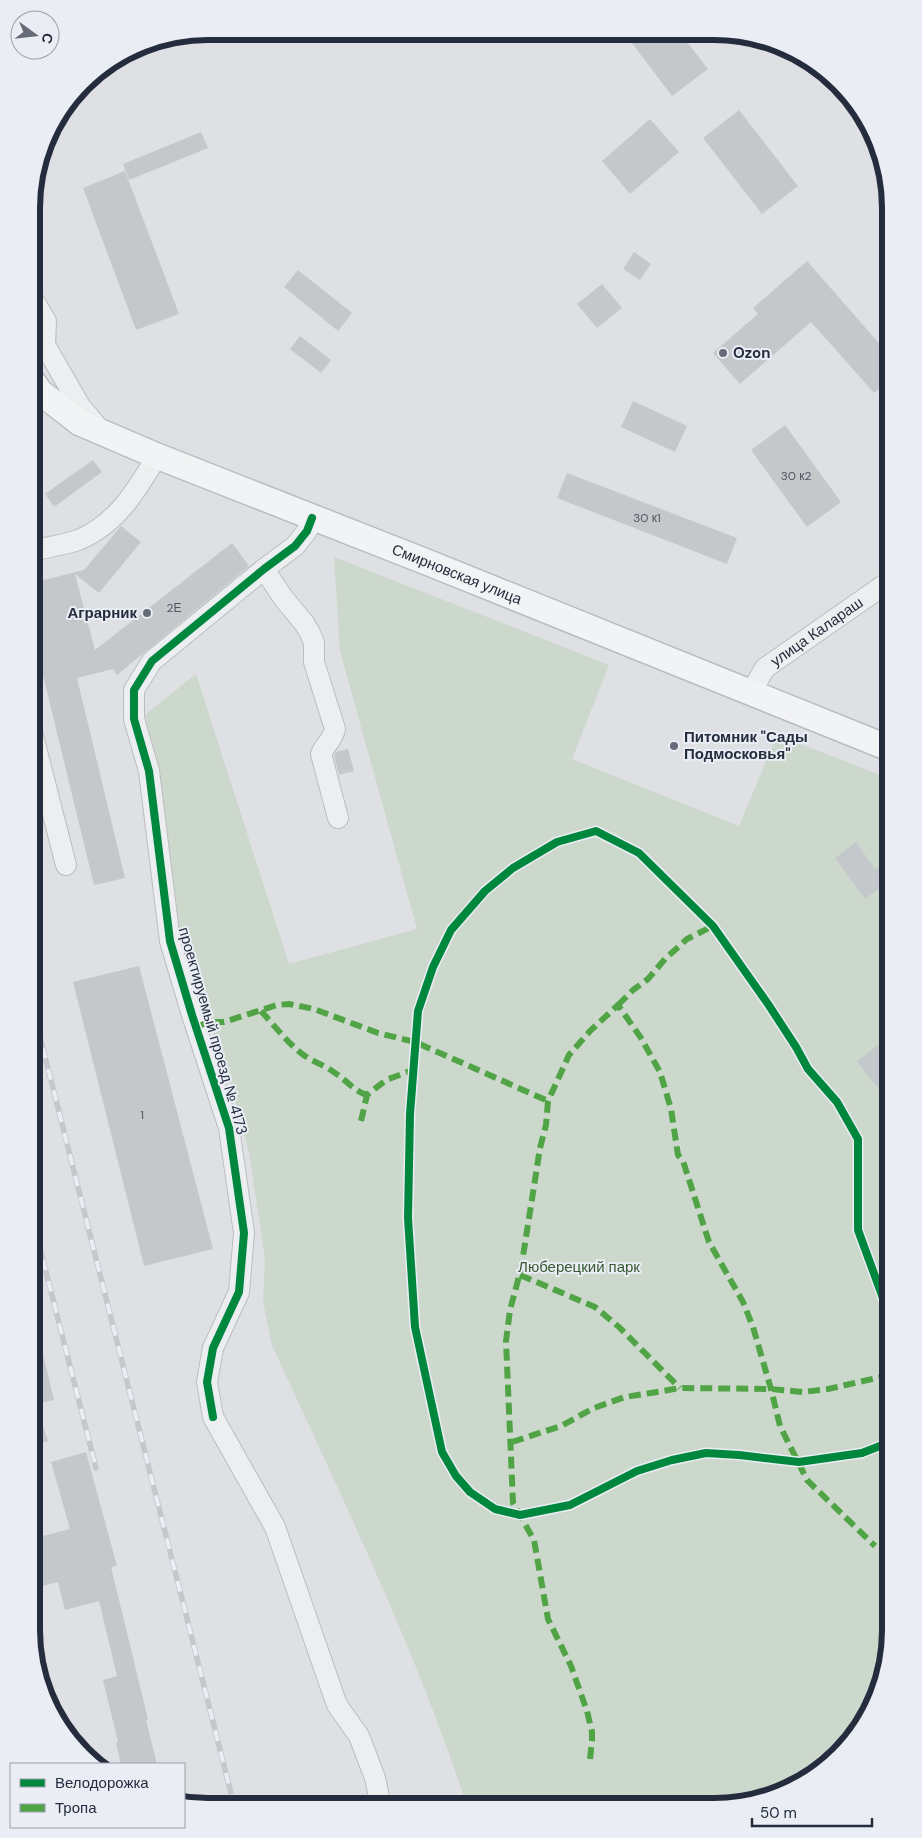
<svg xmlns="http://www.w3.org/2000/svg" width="922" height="1838" font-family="'DM Sans',sans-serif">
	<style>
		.green { fill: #cdd8cd }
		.building { fill: #c5c8cb }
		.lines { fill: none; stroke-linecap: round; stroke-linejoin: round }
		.minor-casing { stroke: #bbbdc1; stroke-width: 22 }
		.major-casing { stroke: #b9bcc1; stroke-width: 28 }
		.minor { stroke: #eceef0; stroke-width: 20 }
		.major { stroke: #f2f3f4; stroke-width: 25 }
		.rail-casing { stroke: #c5c7cb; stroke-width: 5.5 }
		.rail { stroke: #eaedf4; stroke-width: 4; stroke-dasharray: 11; stroke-linecap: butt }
		.quiet { stroke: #50a446; stroke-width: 6; stroke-dasharray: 12 6; stroke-linecap: butt }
		.cycleway-casing { stroke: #eaedf4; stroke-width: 11 }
		.cycleway { stroke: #00873e; stroke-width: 8 }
		.poi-dot { fill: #656b77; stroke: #eaedf4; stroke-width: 2 }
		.labels { text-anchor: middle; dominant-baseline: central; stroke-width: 4; stroke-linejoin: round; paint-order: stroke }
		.number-label { font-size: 12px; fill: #4e5462 }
		.poi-label { font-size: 15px; font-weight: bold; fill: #242c3d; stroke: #eaedf4; text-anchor: start }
		.street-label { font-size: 15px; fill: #242c3d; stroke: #eaedf4 }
		.park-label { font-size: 15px; fill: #365931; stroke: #eaedf4 }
		.rim { fill: none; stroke: #242c3d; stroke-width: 6 }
	</style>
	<rect width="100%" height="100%" fill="#dee0e3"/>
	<path class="green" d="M 334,557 L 609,665 L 572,759 L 739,826 L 777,735 L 891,779 L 890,1641 L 877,1697 L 854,1738 L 812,1777 L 770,1797 L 714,1807 L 467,1806 C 415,1647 341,1496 272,1345 L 263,1302 L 265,1258 L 249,1152 L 225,1066 L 181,950 L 160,782 L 145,715 L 196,674 L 289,964 L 417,929 L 340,651 Z"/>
	<path class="building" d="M 625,34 L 681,34 L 708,69 L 672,96 Z
		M 739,110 L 798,186 L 762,214 L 703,138 Z
		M 650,119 L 679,152 L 630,194 L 602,161 Z
		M 201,132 L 208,148 L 129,180 L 123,164 Z
		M 125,171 L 179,314 L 136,330 L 83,188 Z
		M 634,252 L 651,264 L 640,280 L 623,269 Z
		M 807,261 L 891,357 L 891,378 L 874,393 L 811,322 L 740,384 L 713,353 L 758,314 L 753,308 Z
		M 298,270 L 352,313 L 338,331 L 284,287 Z
		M 602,284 L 622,308 L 597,328 L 577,304 Z
		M 300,336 L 331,360 L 321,373 L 290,349 Z
		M 633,401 L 687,426 L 675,452 L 621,427 Z
		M 785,425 L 841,502 L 807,527 L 751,450 Z
		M 93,460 L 102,472 L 54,507 L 45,494 Z
		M 567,473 L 737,538 L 727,564 L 557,498 Z
		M 121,526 L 141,542 L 99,593 L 75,574 L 95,650 L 232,543 L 249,566 L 117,675 L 113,669 L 77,678 L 125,878 L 94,885 L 32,630 L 32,583 L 84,570 Z
		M 348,749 L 354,771 L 339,775 L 334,756 L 336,752 Z
		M 856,842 L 875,869 L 891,858 L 891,880 L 865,899 L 835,858 Z
		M 139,966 L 213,1249 L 144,1266 L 73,982 Z
		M 882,1042 L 891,1053 L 890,1104 L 857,1061 Z
		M 36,1325 L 54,1400 L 36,1404 L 48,1441 L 31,1446 L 32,1326 Z
		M 86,1452 L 117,1566 L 111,1567 L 148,1719 L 146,1720 L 157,1764 L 121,1764 L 116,1743 L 118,1742 L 103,1680 L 117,1676 L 99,1601 L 65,1610 L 58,1582 L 31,1589 L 31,1539 L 70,1529 L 51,1462 Z"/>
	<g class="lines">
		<defs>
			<g id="minor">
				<path d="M 33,299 L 46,321 L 45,345 L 80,406 L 101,431"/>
				<path d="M 312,518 L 307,531 L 295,546 L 264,569 L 152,661 L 134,690 L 134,719 L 149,771 L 170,941 L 192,1015 L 229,1128 L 244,1233 L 239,1292 L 213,1348 L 207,1382 L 213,1417 L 275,1527 L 337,1705 L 359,1736 L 375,1778 L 381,1806"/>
				<path d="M 32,551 C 47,547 64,545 78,540 C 116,525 137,490 157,456"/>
				<path d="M 264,569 L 284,599 L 304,623 L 310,633 L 314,643 L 314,662 L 335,729 C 333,739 325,745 321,754 L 338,818"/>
				<path id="s1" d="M 751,692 L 765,668 L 891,580"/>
				<path d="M 32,732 L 66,865"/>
			</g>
			<g id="major">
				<path id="s2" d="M 33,382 L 40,392 L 80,423 L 157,456 L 429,563 L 891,749"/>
			</g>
		</defs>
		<use href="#minor" class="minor-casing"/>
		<use href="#major" class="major-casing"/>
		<use href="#minor" class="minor"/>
		<use href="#major" class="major"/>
		<defs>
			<path id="rail" d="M 32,1005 L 234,1805
				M 32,1217 L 96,1468"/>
		</defs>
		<use href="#rail" class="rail-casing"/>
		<use href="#rail" class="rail"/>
		<path class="quiet" d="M 618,1005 L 633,990 L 648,979 L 665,959 L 687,939 L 713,926
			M 261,1011 C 275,1026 288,1044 305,1056 C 314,1062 326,1066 335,1073 C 347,1080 353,1091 367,1095
			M 195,1027 L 210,1022 L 224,1022 L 277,1005 L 289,1004 L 314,1009 L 378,1033 L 415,1042 L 548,1101
			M 361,1121 L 367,1095 L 386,1080 L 413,1070
			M 520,1275 L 595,1307 L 619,1327 L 680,1388
			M 512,1442 L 561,1426 L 594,1408 L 625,1397 L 651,1393 L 680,1388 L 771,1389 L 803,1392 L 828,1389 L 890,1375
			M 590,1759 L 592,1741 L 592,1732 L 587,1711 L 571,1666 L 548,1619 L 534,1540 L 513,1503 L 506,1341 L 510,1310 L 521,1269 L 540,1148 L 546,1125 L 548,1101 L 569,1055 L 590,1031 L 618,1005 L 641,1038 L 660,1072 L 671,1109 L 678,1155 L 683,1161 L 709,1242 L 743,1302 L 753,1327 L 771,1389 L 780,1426 L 807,1480 L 875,1546
			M 583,1806 L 585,1798"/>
		<defs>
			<path id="cycleway" d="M 213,1417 L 207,1382 L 213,1348 L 239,1292 L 244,1233 L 229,1128 L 192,1015 L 170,941 L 149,771 L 134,719 L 134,690 L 152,661 L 264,569 L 295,546 L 307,531 L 312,518
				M 890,1442 L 862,1453 L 799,1462 L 739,1455 L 706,1453 L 672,1460 L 637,1471 L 570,1505 L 520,1515 L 495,1509 L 470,1492 L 456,1476 L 442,1452 L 415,1327 L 408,1218 L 410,1114 L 418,1011 L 433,967 L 451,930 L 485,891 L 513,868 L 557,842 L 596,831 L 639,853 L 713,926 L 768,1004 L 796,1047 L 808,1069 L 837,1102 L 858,1139 L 858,1230 L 890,1317"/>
		</defs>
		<use href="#cycleway" class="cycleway-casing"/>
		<use href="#cycleway" class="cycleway"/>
	</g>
	<g class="poi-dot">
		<circle cx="723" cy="353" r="5"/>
		<circle cx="147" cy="613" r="5"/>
		<circle cx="674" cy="746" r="5"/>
	</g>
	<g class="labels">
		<g class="number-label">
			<text x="796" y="476">30 к2</text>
			<text x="647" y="518">30 к1</text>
			<text x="174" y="608">2Е</text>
			<text x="142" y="1115">1</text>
		</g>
		<g class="poi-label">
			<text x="733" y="353">Ozon</text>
			<text x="137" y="613" text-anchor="end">Аграрник</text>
			<text x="684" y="737">Питомник "Сады<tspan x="684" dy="17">Подмосковья"</tspan></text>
		</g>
		<g class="street-label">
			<text stroke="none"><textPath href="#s2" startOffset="469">Смирновская улица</textPath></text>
			<text stroke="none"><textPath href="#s1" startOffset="91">улица Калараш</textPath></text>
			<text transform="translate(213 1031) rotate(74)">проектируемый проезд № 4173</text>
		</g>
		<g class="park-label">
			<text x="579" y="1267">Люберецкий парк</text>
		</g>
	</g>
	<path d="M0 0H922V1838H0ZM208 40H714A168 168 0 0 1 882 208V1630A168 168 0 0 1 714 1798H208A168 168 0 0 1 40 1630V208A168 168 0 0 1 208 40Z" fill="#eaedf4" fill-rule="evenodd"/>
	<path class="rim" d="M208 40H714A168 168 0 0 1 882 208V1630A168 168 0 0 1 714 1798H208A168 168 0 0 1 40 1630V208A168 168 0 0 1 208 40Z"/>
	<rect x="10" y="1763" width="175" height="65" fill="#eaedf4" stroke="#9ba0ab"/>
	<rect x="20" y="1779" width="25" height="8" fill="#00873e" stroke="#9ba0ab"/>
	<text x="55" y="1788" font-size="15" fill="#242c3d">Велодорожка</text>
	<rect x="20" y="1804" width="25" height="8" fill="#50a446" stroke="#9ba0ab"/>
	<text x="55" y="1813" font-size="15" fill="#242c3d">Тропа</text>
	<g transform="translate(35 35) rotate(105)"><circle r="24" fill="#eaedf4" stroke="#9ba0ab"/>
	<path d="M0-4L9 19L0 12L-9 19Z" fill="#656b77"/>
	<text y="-8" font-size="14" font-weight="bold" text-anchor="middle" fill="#242c3d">С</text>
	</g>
	<path d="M752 1818v8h120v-8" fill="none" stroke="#242c3d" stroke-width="2.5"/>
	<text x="760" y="1818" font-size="15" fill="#242c3d" stroke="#eaedf4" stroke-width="4" paint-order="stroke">50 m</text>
</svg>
